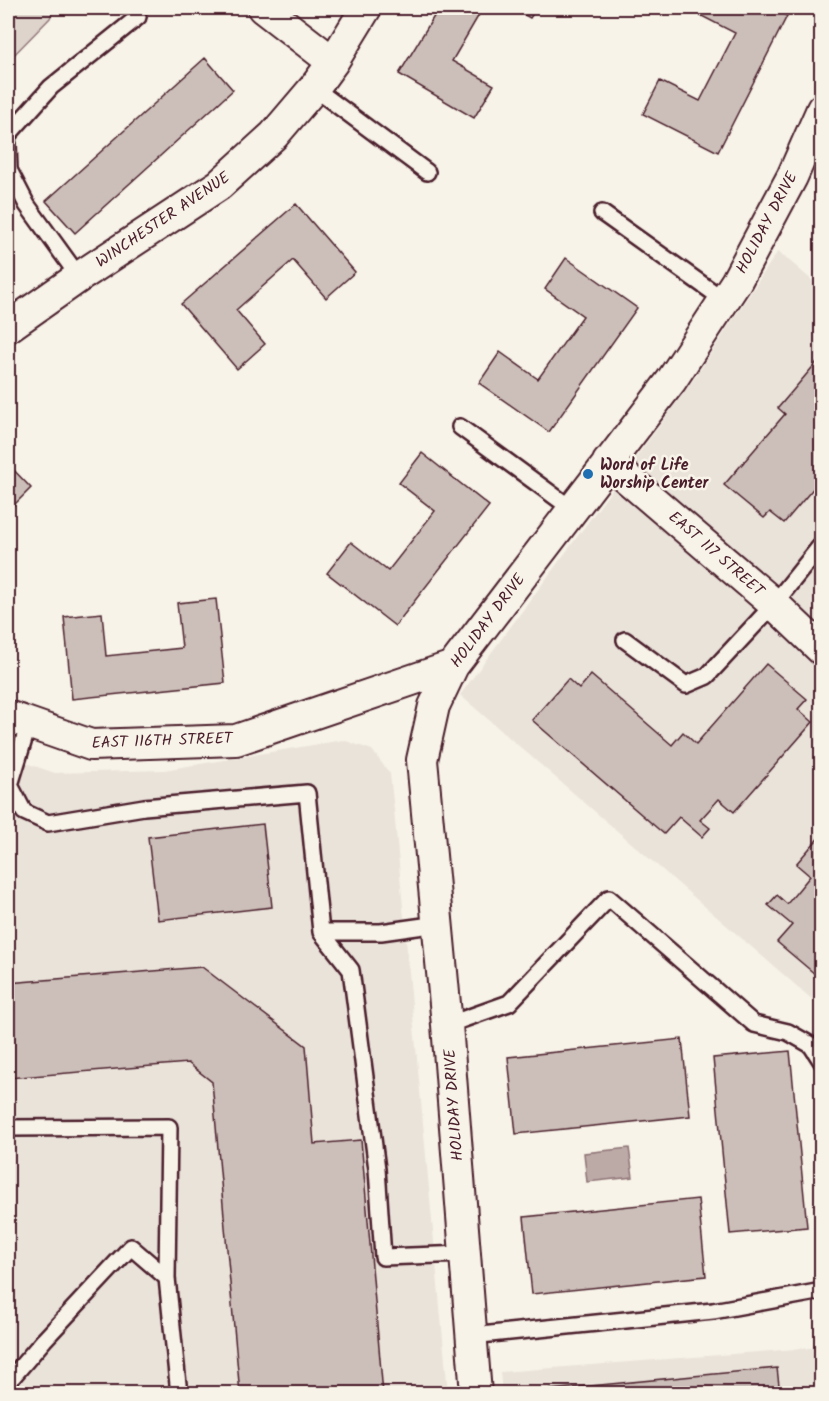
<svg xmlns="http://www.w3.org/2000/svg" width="829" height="1401" font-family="Kalam,sans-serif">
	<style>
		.built { fill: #eae3da }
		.green { fill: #ded4cc; stroke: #947a7c; stroke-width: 1.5 }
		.water { fill: #bcaaa7; stroke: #8e7275; stroke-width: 1.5 }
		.building { fill: #ccbfb9; stroke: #4a1f2b; stroke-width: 1.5 }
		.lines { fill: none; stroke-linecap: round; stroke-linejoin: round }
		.service-casing { stroke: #4a1f2b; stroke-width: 20 }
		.minor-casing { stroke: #4a1f2b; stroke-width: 34 }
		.service { stroke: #f7f3e8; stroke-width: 15 }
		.minor { stroke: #f7f3e8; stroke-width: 30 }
		.poi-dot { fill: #1f6fb2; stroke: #f7f3e8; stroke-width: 2 }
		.labels { text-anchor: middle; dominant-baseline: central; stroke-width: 5; stroke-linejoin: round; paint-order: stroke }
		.street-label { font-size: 16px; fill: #4a1f2b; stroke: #f7f3e8 }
		.poi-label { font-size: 16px; font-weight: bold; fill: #4a1f2b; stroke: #f7f3e8; text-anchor: start }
	</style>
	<rect width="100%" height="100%" fill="#f7f3e8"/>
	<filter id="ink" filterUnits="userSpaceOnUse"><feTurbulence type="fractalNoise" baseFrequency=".0167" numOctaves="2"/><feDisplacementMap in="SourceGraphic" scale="12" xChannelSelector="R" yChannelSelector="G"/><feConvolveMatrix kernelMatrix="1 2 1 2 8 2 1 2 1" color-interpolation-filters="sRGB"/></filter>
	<g filter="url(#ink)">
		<path class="built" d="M 778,251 L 821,288 L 821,1007 L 460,695 L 694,379 Z
			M 343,740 L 372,750 L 390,774 L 394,810 L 448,1393 L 8,1394 L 8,757 L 55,773 L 164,770 Z
			M 821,1347 L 821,1393 L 502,1393 L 500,1372 Z"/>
		<path class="green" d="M 8,8 L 54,8 L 50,18 L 8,61 Z"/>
		<path class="water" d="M 629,1148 L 633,1177 L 587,1182 L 584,1153 Z"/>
		<path class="building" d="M 439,8 L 483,8 L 452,61 L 494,85 L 474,118 L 399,74 Z
			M 512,8 L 537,8 L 530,18 Z
			M 694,8 L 771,8 L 787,16 L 718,152 L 643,114 L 660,81 L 700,101 L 735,33 L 692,11 Z
			M 205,58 L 233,90 L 75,233 L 46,201 Z
			M 296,204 L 355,272 L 326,298 L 293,260 L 236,310 L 265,344 L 237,369 L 181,304 Z
			M 566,258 L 637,308 L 549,432 L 479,383 L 500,352 L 538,379 L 583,316 L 545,289 Z
			M 822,356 L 822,478 L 784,523 L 770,512 L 764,518 L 724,485 L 785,414 L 778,408 Z
			M 422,453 L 489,506 L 395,626 L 327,573 L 351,542 L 388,571 L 435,511 L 399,483 Z
			M 8,464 L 31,488 L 8,511 Z
			M 216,599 L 225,683 L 72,699 L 64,617 L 102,613 L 106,656 L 182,648 L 177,603 Z
			M 766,664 L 807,699 L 798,709 L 813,722 L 734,812 L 719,799 L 700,820 L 710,828 L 702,837 L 679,817 L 664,834 L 532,720 L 568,679 L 579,689 L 591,675 L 672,745 L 683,732 L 696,744 Z
			M 263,824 L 272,907 L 158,920 L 148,837 Z
			M 822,834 L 822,980 L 777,942 L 792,925 L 768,905 L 777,895 L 787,904 L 810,876 L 796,864 Z
			M 202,967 L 306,1046 L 314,1144 L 361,1140 L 383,1394 L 240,1394 L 212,1082 L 188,1063 L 8,1078 L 8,983 Z
			M 682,1039 L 690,1116 L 516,1134 L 508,1057 Z
			M 790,1051 L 807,1227 L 730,1234 L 713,1058 Z
			M 698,1199 L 706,1276 L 532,1294 L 524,1217 Z
			M 777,1368 L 780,1394 L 550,1394 L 549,1390 Z"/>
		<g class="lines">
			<defs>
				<path id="service" d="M 314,88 L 427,172
					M 8,135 L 51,87 L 138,17
					M 8,144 L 9,170 L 27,205 L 79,277
					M 602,213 L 724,300
					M 460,427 L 572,509
					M 625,640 L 686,685 L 707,676 L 774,604 L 822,544
					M 29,723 L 10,785 L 24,812 L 48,823 L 144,807 L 307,793 L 321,932 L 351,970 L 377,1169 L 383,1257 L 465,1254
					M 321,932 L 381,932 L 438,924
					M 447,1025 L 509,1003 L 609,898 L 754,1024 L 788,1032 L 811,1045 L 822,1062
					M 8,1128 L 169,1127 L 167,1278
					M 471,1336 L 713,1311 L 822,1291
					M 8,1382 L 44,1340 L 131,1247 L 167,1278 L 179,1394"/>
				<path id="minor" d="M 263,8 L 333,62
					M 8,327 L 79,277 L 219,185 L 274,135 L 314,88 L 333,62 L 366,8
					M 608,462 L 774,604 L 822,650
					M 8,716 L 91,745 L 236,740 L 453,666
					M 476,1394 L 447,1025 L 422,760 L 434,706 L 453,666 L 671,381 L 736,282 L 792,177 L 822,109"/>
			</defs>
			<use href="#service" class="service-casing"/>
			<use href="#minor" class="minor-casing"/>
			<use href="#service" class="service"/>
			<use href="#minor" class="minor"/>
		</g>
	</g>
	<circle class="poi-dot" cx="588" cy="474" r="6"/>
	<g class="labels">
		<g class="street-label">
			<text transform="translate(163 220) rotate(-34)">WINCHESTER AVENUE</text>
			<text transform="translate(767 223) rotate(-62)">HOLIDAY DRIVE</text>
			<text transform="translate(716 554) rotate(41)">EAST 117 STREET</text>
			<text transform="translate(488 621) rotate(-53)">HOLIDAY DRIVE</text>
			<text transform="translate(162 741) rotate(-2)">EAST 116TH STREET</text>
			<text transform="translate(454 1105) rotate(-94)">HOLIDAY DRIVE</text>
		</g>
		<g class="poi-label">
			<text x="600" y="465">Word of Life<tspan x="600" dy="18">Worship Center</tspan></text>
		</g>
	</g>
	<rect width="829" height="1401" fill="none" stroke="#f7f3e8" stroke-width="30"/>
	<rect x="15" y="15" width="799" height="1371" fill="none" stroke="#4a1f2b" stroke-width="2" filter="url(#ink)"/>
</svg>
